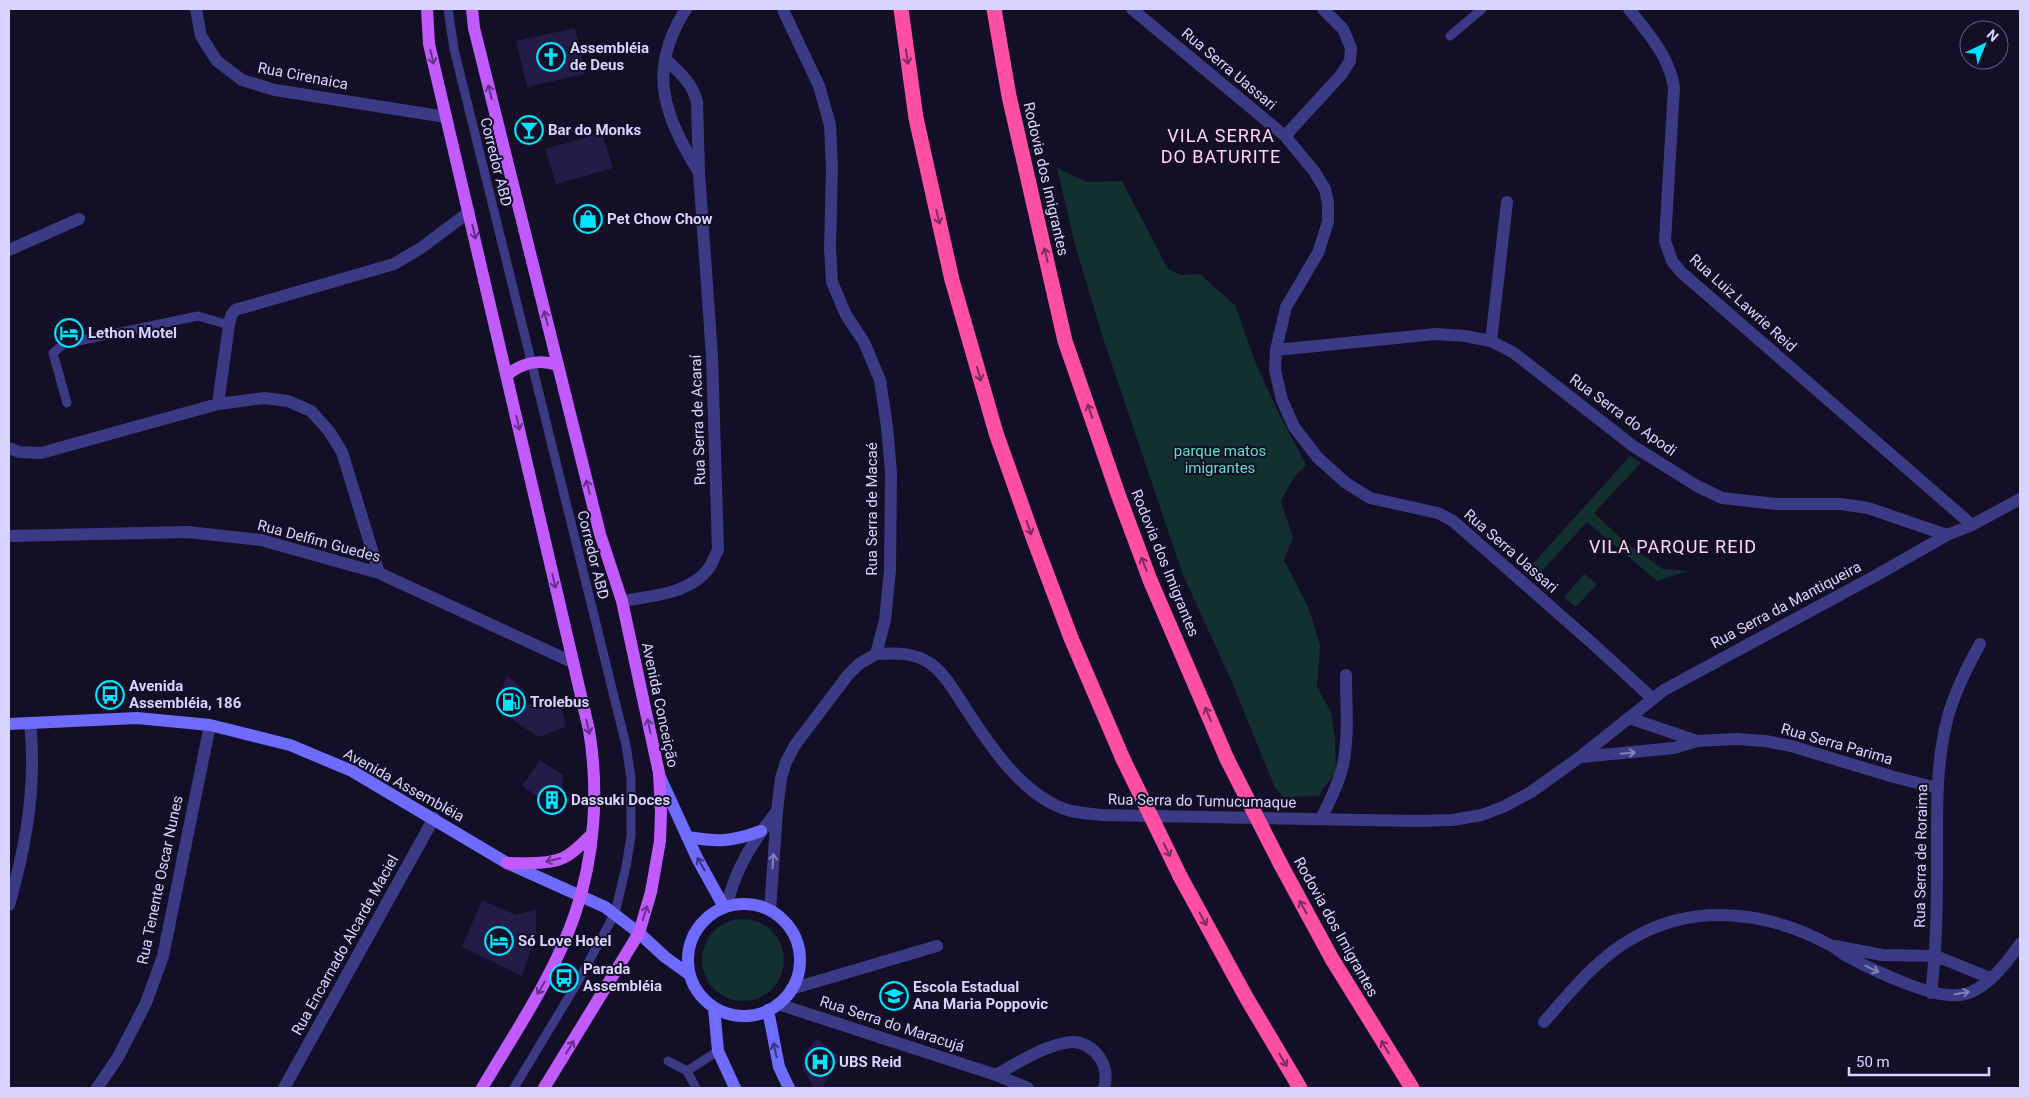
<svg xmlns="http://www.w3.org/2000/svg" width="2029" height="1097" font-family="Roboto,sans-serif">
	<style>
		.green { fill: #12302f }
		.building { fill: #241b47 }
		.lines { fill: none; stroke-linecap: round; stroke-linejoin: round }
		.lane { stroke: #3d3a85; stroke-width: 9 }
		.street { stroke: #3d3a85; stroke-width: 12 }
		.secondary { stroke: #6f6bff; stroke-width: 12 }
		.primary { stroke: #c25bff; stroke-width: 12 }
		.highway { stroke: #ff4fa3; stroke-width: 15 }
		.highway-bridge { stroke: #ff4fa3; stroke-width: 15 }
		.oneway { stroke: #623188 }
		.oneway2 { stroke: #7d2c5e }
		.oneway3 { stroke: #837fbc }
		.oneway4 { stroke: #38347d }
		.labels { text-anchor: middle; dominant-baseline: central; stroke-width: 4; stroke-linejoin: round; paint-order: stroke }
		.poi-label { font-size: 15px; font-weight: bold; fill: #d9d4ff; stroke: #130f26; text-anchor: start }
		.street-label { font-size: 15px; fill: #d9d4ff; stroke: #130f26 }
		.park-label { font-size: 15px; fill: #5fe0c0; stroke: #130f26 }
		.quarter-label { font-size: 18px; letter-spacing: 1px; fill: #ffd6f0; stroke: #130f26 }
	</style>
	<rect width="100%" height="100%" fill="#130f26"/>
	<path class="green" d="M 1057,168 L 1087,182 L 1122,181 L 1168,269 L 1182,275 L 1200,274 L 1235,305 L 1256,364 L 1280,416 L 1306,465 L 1294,477 L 1281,501 L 1293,537 L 1284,560 L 1309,609 L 1320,645 L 1317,687 L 1331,712 L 1335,738 L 1336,773 L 1323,788 L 1319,796 L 1284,797 L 1275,788 L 1232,682 L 1183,575 L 1103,338 L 1075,245 Z
		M 1630,456 L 1641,463 L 1594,513 L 1626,543 L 1663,569 L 1687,571 L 1657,581 L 1587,522 L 1539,574 L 1530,567 Z
		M 1584,574 L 1597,584 L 1576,607 L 1564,597 Z
		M702 960a41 41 0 1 1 82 0a41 41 0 1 1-82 0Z"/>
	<path class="building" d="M 575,28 L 585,74 L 527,87 L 516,41 Z
		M 602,133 L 613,168 L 556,184 L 545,149 Z
		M 507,675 L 524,690 L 524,705 L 559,698 L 566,727 L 538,737 L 496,708 Z
		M 540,760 L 563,775 L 561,813 L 522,786 Z
		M 482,900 L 516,915 L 536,909 L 536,935 L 522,976 L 462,947 Z
		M 817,1039 L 840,1057 L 822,1088 L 813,1088 L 803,1067 L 805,1052 Z"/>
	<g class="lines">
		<path class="lane" d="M 448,9 L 454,49 L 626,745 L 631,778 L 631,836 L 626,867 L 615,913 L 576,985 L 514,1088
			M 1450,36 L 1482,9
			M 67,403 L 53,353 L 64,344 L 198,316 L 229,325
			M 668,1061 L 687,1071 L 696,1088
			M 687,1071 L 718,1051"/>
		<path class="street" d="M 196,9 L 201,36 L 217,61 L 242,80 L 275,90 L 446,117
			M 686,9 C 647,70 663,113 698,171
			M 1132,9 L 1285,136 L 1314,171 L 1325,189 L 1328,203 L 1328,222 L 1318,253 L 1286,307 L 1276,350 L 1275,370 L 1282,400 L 1294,427 L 1318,458 L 1346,483 L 1370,498 L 1438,513 L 1453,521 L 1592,643 L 1652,698
			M 1629,9 C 1648,33 1669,56 1674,87 L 1665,241 L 1672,261 L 1681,272 L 1972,525
			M 1285,136 L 1341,75 L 1350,61 L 1351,48 L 1343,29 L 1323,9
			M 9,250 L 79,219
			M 1491,341 L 1507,202
			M 1276,350 L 1436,334 L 1465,336 L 1491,341 L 1514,353 L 1633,446 L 1697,486 L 1722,498 L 1776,504 L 1841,504 L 1868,508 L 1947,535
			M 218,404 L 229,325 L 231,316 L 235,310 L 394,264 L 421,248 L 469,212
			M 9,448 L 19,452 L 41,453 L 218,404 L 264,398 L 288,401 L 311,411 L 329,431 L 342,452 L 379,573
			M 9,536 L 188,532 L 261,540 L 379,573 L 572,662
			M 622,601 C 651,596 690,594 709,568 C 713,562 715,555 718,550 L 712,356 L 699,173 L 697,102 C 693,83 678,71 665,59
			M 876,654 C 896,653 914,652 931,664 C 946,675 956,694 966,709 C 990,746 1025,799 1071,811 C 1081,813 1091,814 1101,815 L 1416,821 L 1452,820 L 1482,815 L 1505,806 L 1531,792 L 1580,757 L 1664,690 L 1875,576 L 1947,535 L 1972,525 L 2020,499
			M 1629,718 L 1697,741
			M 1580,757 L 1674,748 L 1697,741 L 1737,739 L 1765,741 L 1791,746 L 1894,777 L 1937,788
			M 1321,819 C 1329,802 1339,784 1343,765 C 1349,736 1346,705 1346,675
			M 9,905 C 26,847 37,784 30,723
			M 727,906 C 734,870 754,840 777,811
			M 770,910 L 777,811 L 781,778 L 786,762 L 795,745 L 848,675 L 859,664 L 876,654 L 885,620 L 890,570 L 891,473 L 887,427 L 880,380 L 864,342 L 846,315 L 832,282 L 830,248 L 832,168 L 830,125 L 819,86 L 784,12
			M 1835,946 L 1882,955 L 1936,956 L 1990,978
			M 791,989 L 937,946
			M 1931,993 C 1937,946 1937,900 1937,853 C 1937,809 1936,764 1947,720 C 1954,693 1966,669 1980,644
			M 778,1004 L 996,1075 L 1028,1088
			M 1544,1022 C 1571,991 1598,957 1635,937 C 1697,902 1769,912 1830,945 C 1836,948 1842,954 1849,957 C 1868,968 1889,977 1910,985 C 1929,992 1950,999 1969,993 C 1990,985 2008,961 2020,944
			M 996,1075 C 1017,1063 1047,1044 1071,1042 C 1083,1041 1094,1049 1100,1058 C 1106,1067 1107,1079 1104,1088
			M 97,1088 L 117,1059 L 146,1003 L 163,956 L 210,725
			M 284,1088 L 434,818"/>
		<path class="secondary" d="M 9,724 L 137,718 L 210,725 L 290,745 L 352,771 L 507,863 L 605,907 L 639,933 L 665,957 L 690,975
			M 659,775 L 697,858 L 724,907
			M 687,837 C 719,842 731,842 761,831
			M688 960a56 56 0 1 1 112 0a56 56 0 1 1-112 0Z
			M 714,1008 L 718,1051 L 735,1088
			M 768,1010 L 779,1067 L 789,1088"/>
		<path class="primary" d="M 427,9 L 429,44 L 589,730 C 599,790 595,856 575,914 C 554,976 515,1032 482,1088
			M 472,9 L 474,28 L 600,534 L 622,601 L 659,773 L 661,812 L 660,841 L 651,892 L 639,933 L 544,1088
			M 507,375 C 523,362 539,359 558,365
			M 507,863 C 525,863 546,865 563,858 C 574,853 583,843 591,835"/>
		<path class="highway" d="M 901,9 L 916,118 L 952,280 L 996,433 L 1034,540 L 1071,638 L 1123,759
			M 994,9 L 1009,96 L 1065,341 L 1118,494 L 1150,580 L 1227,759
			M 1281,865 L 1332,959 L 1412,1088
			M 1180,876 L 1246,997 L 1300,1088"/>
		<path class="highway-bridge" d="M 1123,759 L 1180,876
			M 1227,759 L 1281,865"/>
	</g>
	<defs><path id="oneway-shaft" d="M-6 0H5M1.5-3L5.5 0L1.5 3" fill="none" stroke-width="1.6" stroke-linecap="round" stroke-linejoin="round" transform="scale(1.25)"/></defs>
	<g class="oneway">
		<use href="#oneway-shaft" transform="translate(432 57) rotate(77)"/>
		<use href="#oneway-shaft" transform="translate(490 92) rotate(-104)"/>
		<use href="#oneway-shaft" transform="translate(474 232) rotate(77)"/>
		<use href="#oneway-shaft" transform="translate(546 318) rotate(-104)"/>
		<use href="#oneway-shaft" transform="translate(518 423) rotate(77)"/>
		<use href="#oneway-shaft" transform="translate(588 487) rotate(-104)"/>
		<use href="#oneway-shaft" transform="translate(554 581) rotate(77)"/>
		<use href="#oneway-shaft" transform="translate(649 726) rotate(-102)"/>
		<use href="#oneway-shaft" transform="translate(588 727) rotate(77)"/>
		<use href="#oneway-shaft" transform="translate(553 860) rotate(167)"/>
		<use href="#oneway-shaft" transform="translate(645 913) rotate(-73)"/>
		<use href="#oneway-shaft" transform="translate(541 988) rotate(120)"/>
		<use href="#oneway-shaft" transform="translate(570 1047) rotate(-59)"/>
	</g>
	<g class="oneway2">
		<use href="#oneway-shaft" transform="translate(907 57) rotate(82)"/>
		<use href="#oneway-shaft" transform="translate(938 217) rotate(77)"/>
		<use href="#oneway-shaft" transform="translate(1046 255) rotate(-103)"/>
		<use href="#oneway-shaft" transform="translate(979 374) rotate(74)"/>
		<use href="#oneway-shaft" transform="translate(1090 411) rotate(-109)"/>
		<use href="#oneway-shaft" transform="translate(1029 528) rotate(71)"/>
		<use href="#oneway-shaft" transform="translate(1144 564) rotate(-111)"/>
		<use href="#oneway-shaft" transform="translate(1208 714) rotate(-113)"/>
		<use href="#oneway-shaft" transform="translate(1167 850) rotate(64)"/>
		<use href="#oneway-shaft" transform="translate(1303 907) rotate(-119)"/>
		<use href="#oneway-shaft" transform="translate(1203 919) rotate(61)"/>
		<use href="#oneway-shaft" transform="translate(1385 1047) rotate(-121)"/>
		<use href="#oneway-shaft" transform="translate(1283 1060) rotate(59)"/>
	</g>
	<g class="oneway3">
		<use href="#oneway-shaft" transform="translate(1628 753) rotate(-5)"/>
		<use href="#oneway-shaft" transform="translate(773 861) rotate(-86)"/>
		<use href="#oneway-shaft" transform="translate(1872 969) rotate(26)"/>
		<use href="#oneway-shaft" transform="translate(1962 993) rotate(-10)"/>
	</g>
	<g class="oneway4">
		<use href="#oneway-shaft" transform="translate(701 864) rotate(-119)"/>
		<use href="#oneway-shaft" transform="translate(775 1050) rotate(-103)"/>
	</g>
	<defs>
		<symbol id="church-ring" viewBox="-11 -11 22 22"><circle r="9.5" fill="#130f26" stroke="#00e5ff" stroke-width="1.5"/><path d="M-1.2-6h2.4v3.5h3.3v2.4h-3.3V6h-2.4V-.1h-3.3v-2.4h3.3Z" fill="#00e5ff"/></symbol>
		<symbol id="bar-ring" viewBox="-11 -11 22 22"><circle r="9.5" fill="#130f26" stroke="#00e5ff" stroke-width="1.5"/><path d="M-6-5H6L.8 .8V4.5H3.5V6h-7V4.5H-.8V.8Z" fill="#00e5ff"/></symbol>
		<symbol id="shop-ring" viewBox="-11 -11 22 22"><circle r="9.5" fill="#130f26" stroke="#00e5ff" stroke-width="1.5"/><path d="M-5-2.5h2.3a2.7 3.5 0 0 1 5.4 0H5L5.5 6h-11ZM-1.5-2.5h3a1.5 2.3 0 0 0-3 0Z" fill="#00e5ff"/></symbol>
		<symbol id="hotel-ring" viewBox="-11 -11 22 22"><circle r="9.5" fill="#130f26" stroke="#00e5ff" stroke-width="1.5"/><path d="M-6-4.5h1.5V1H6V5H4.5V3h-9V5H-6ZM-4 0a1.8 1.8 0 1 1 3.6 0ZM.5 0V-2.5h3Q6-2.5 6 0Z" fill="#00e5ff"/></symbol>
		<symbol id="bus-ring" viewBox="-11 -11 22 22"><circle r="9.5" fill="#130f26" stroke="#00e5ff" stroke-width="1.5"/><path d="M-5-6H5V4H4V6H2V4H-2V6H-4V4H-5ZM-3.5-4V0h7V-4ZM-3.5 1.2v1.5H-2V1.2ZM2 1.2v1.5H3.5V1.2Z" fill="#00e5ff"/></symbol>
		<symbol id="fuel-ring" viewBox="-11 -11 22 22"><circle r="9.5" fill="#130f26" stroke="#00e5ff" stroke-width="1.5"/><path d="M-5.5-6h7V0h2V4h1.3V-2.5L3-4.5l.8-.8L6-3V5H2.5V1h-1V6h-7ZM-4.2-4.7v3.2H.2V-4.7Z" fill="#00e5ff"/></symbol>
		<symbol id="building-ring" viewBox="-11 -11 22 22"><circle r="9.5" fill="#130f26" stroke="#00e5ff" stroke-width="1.5"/><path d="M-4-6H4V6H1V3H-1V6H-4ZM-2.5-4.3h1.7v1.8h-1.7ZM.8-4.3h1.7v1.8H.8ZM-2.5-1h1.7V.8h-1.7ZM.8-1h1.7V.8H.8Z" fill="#00e5ff"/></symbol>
		<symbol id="school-ring" viewBox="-11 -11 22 22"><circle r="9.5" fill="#130f26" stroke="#00e5ff" stroke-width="1.5"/><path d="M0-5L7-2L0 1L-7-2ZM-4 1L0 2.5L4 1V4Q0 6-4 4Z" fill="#00e5ff"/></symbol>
		<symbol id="hospital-ring" viewBox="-11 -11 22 22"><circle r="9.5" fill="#130f26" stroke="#00e5ff" stroke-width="1.5"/><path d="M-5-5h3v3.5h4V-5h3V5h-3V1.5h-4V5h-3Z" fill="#00e5ff"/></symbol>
	</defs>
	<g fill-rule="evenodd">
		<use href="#church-ring" x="535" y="41" width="32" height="32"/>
		<use href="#bar-ring" x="513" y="114" width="32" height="32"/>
		<use href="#shop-ring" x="572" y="203" width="32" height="32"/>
		<use href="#hotel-ring" x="53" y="317" width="32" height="32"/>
		<use href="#bus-ring" x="94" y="679" width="32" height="32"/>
		<use href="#fuel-ring" x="495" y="686" width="32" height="32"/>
		<use href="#building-ring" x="536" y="784" width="32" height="32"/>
		<use href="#hotel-ring" x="483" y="925" width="32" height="32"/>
		<use href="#bus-ring" x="548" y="962" width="32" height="32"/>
		<use href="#school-ring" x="878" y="980" width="32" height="32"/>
		<use href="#hospital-ring" x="804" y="1046" width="32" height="32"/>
	</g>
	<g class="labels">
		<g class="poi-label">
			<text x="570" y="48">Assembléia<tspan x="570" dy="17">de Deus</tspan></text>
			<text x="548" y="130">Bar do Monks</text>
			<text x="607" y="219">Pet Chow Chow</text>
			<text x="88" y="333">Lethon Motel</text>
			<text x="129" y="686">Avenida<tspan x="129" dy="17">Assembléia, 186</tspan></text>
			<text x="530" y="702">Trolebus</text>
			<text x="571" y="800">Dassuki Doces</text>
			<text x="518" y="941">Só Love Hotel</text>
			<text x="583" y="969">Parada<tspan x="583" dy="17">Assembléia</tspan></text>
			<text x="913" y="987">Escola Estadual<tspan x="913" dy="17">Ana Maria Poppovic</tspan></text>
			<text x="839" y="1062">UBS Reid</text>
		</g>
		<g class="street-label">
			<text transform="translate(1229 69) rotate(40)">Rua Serra Uassari</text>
			<text transform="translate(303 76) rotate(11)">Rua Cirenaica</text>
			<text transform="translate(496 162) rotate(76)">Corredor ABD</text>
			<text transform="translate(1046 179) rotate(77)">Rodovia dos Imigrantes</text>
			<text transform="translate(1743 303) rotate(42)">Rua Luiz Lawrie Reid</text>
			<text transform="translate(1623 415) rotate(36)">Rua Serra do Apodi</text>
			<text transform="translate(698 420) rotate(-92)">Rua Serra de Acaraí</text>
			<text transform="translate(872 509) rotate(-90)">Rua Serra de Macaé</text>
			<text transform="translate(319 541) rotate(15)">Rua Delfim Guedes</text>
			<text transform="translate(1511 551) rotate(41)">Rua Serra Uassari</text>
			<text transform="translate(593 555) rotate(76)">Corredor ABD</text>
			<text transform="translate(1165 563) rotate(68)">Rodovia dos Imigrantes</text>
			<text transform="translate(1786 605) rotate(-28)">Rua Serra da Mantiqueira</text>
			<text transform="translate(660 705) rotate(78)">Avenida Conceição</text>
			<text transform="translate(1837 744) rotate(16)">Rua Serra Parima</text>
			<text transform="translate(404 785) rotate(29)">Avenida Assembléia</text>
			<text transform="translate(1202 801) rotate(1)">Rua Serra do Tumucumaque</text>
			<text transform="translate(1921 856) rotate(-89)">Rua Serra de Roraima</text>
			<text transform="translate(160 880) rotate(-78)">Rua Tenente Oscar Nunes</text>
			<text transform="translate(1336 927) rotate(61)">Rodovia dos Imigrantes</text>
			<text transform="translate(345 945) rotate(-61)">Rua Encarnado Alcarde Maciel</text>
			<text transform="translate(892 1024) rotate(18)">Rua Serra do Maracujá</text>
		</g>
		<g class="park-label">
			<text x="1220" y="451">parque matos<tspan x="1220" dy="17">imigrantes</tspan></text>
		</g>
		<g class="quarter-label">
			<text x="1221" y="135">VILA SERRA<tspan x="1221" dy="21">DO BATURITE</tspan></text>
			<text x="1673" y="546">VILA PARQUE REID</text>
		</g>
	</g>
	<rect width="2029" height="1097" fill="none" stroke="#d9d4ff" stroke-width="20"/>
	<g transform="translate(1984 45) rotate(43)"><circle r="24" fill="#130f26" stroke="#625e7d"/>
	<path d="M0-4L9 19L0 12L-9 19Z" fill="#00e5ff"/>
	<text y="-8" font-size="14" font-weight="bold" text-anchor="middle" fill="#d9d4ff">N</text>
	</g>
	<path d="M1849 1067v8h140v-8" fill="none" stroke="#d9d4ff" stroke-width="2.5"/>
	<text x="1856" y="1067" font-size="15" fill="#d9d4ff" stroke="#130f26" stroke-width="4" paint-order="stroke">50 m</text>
</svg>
